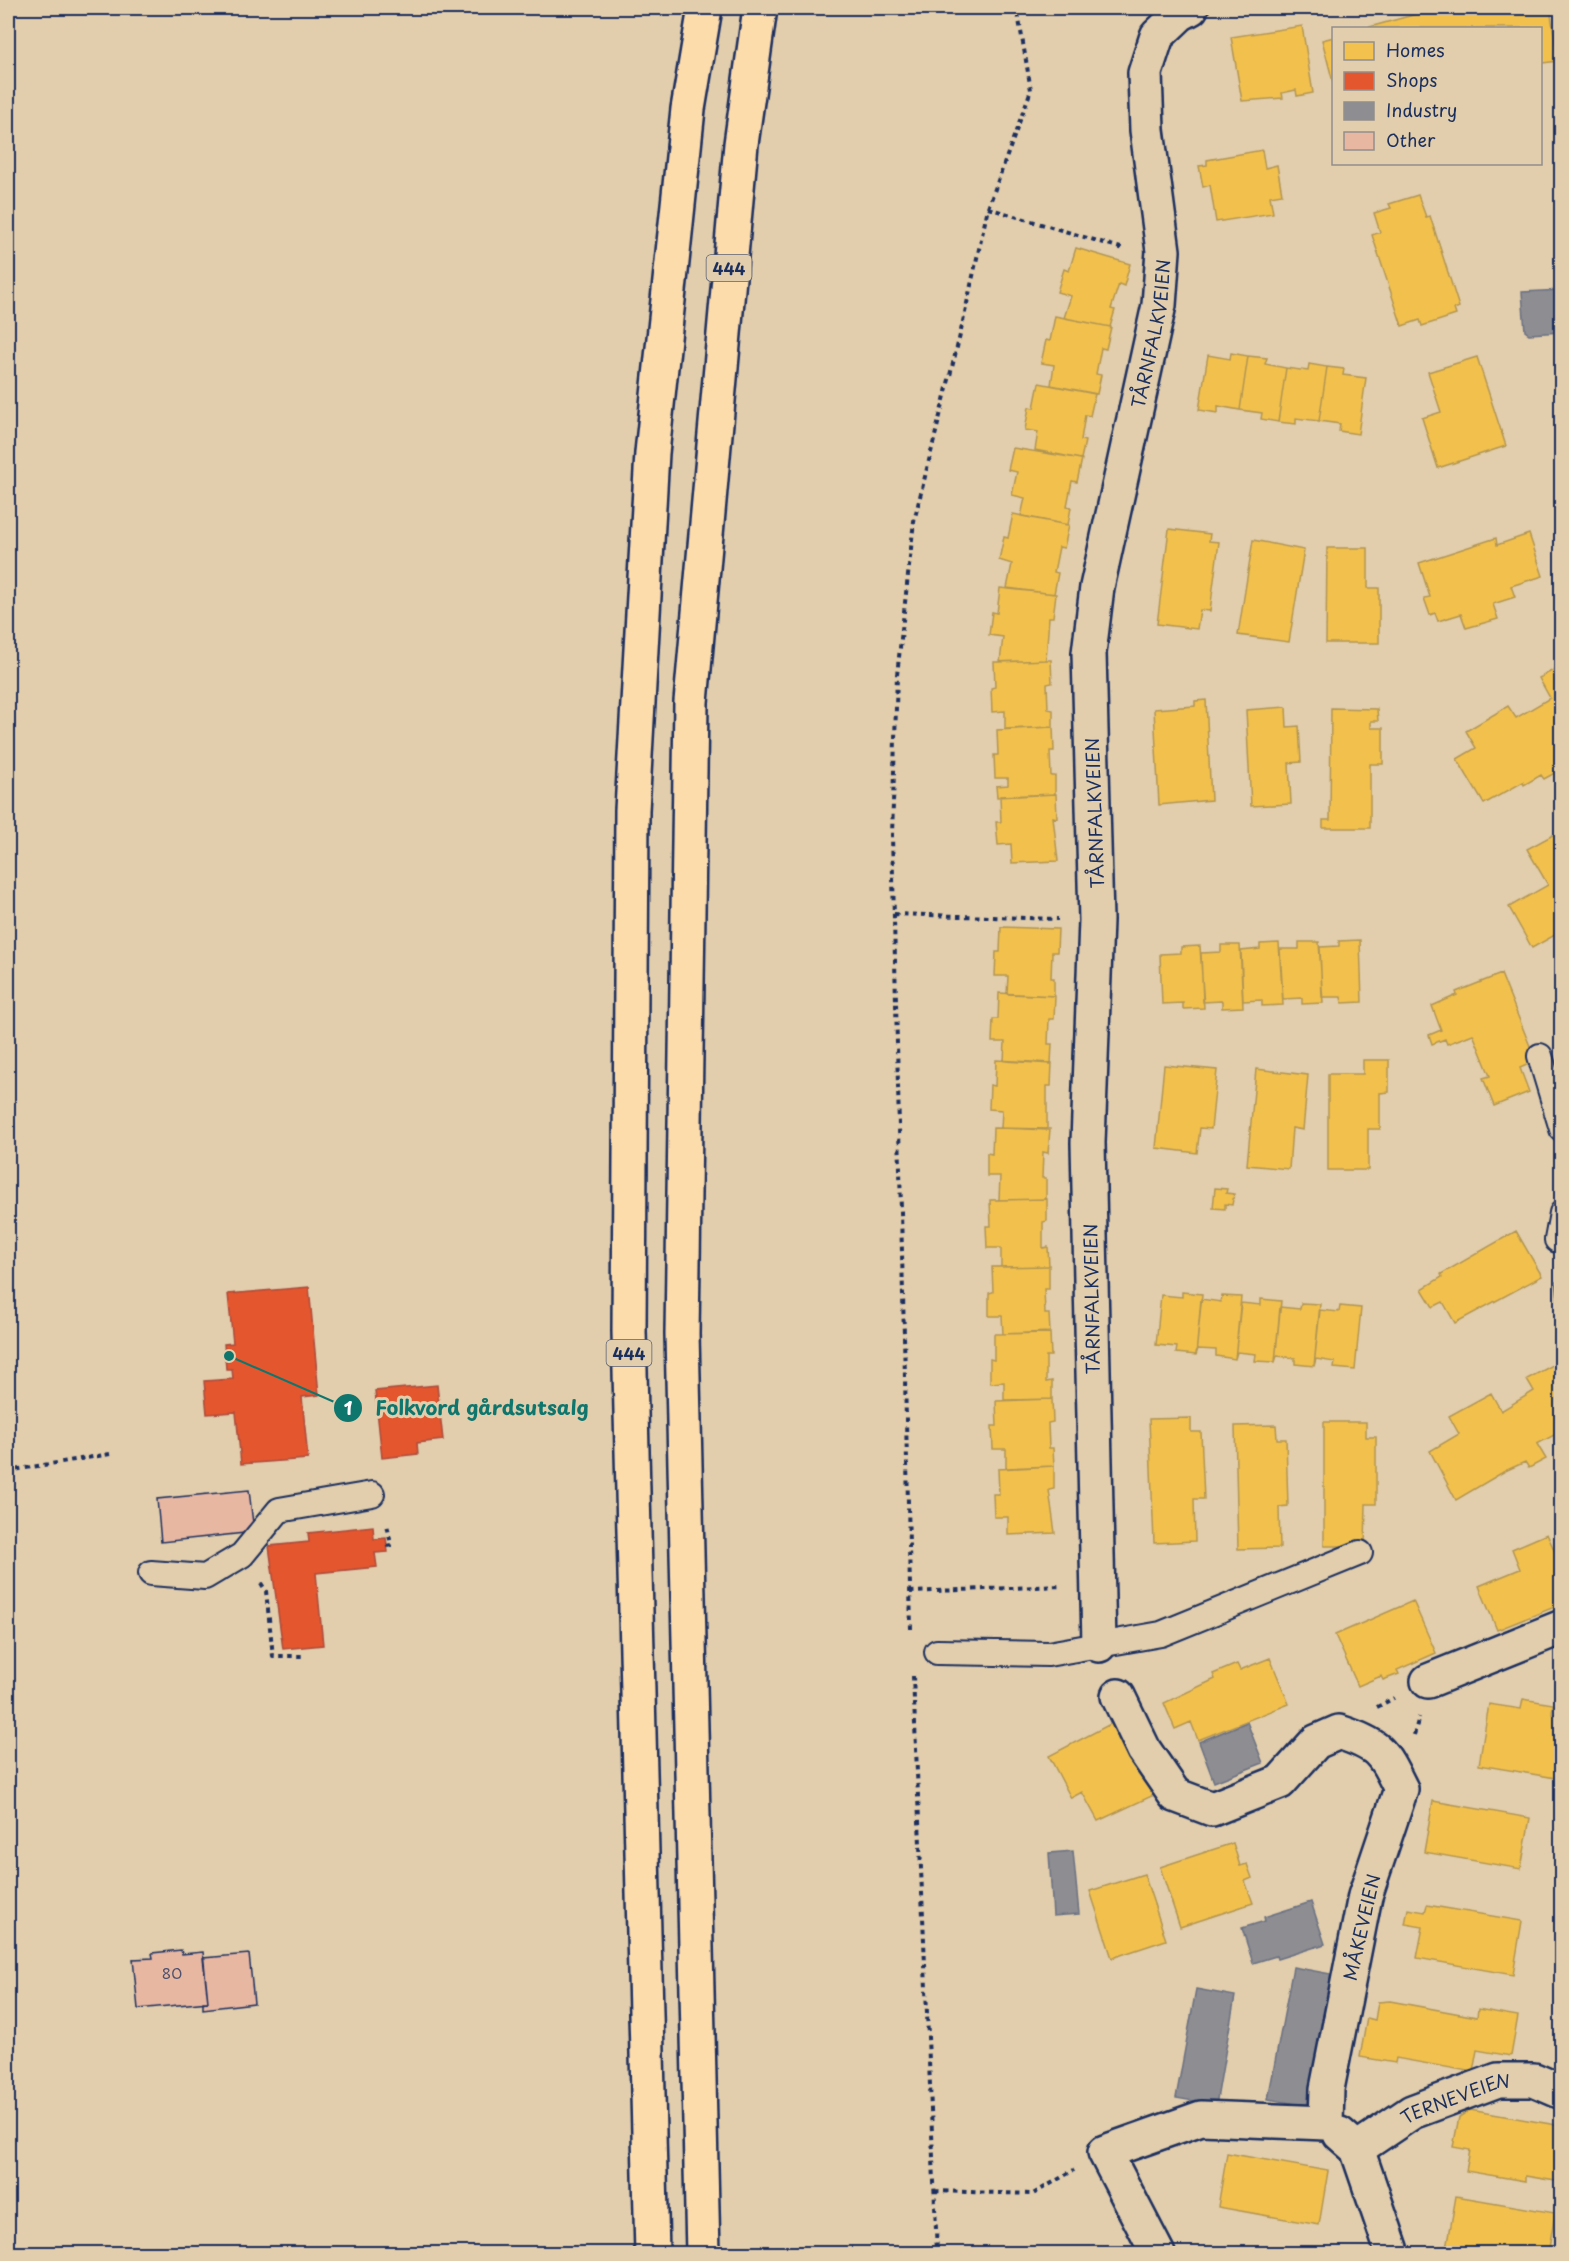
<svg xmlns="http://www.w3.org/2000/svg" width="1569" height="2261" font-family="'Playpen Sans',sans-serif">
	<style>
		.homes { fill: #f2c14e; stroke: #b29553; stroke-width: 1.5 }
		.shops { fill: #e4572e; stroke: #a84b3c; stroke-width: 1.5 }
		.industry { fill: #8d8d92; stroke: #6b7182; stroke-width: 1.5 }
		.building { fill: #e8b7a2; stroke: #1b2f5e; stroke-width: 1.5 }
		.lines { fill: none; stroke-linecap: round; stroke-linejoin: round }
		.lane-casing { stroke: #1b2f5e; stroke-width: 28 }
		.street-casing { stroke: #1b2f5e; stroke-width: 38 }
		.highway-casing { stroke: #1b2f5e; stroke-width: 38 }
		.path { stroke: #1b2f5e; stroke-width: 4; stroke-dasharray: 4.5 4.5; stroke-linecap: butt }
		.lane { stroke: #e2ceac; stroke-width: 24 }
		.street { stroke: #e2ceac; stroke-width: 33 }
		.highway { stroke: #fddcac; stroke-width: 33 }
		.labels { text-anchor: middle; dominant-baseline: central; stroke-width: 6; stroke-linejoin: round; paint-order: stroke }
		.number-label { font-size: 15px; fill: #4e516f }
		.shield { fill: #e2ceac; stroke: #575f75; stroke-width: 1.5 }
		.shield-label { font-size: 16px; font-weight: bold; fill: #1b2f5e }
		.street-label { font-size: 18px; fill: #1b2f5e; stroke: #e2ceac }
		.leader { fill: none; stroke: #0f766e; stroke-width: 2 }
		.callout-dot { fill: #0f766e; stroke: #e2ceac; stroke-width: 2 }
		.mark-label { font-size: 18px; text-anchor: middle; font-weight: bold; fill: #fff }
		.callout-label { font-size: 20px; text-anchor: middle; font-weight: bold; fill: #0f766e; stroke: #e2ceac; stroke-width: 6; stroke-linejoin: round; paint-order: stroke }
	</style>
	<rect width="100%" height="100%" fill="#e2ceac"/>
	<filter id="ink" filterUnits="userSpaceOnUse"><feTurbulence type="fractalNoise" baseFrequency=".0167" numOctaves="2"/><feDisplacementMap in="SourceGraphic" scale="12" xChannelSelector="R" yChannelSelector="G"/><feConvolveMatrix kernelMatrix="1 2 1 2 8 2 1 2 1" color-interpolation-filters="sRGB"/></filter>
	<g filter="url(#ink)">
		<path class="homes" d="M 1459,8 L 1550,8 L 1558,61 L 1543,63 L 1540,59 L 1540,28 L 1366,28 L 1420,13 Z
			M 1302,26 L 1313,93 L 1297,96 L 1296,90 L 1282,93 L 1283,98 L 1242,101 L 1231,37 Z
			M 1334,37 L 1334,86 L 1322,40 Z
			M 1262,150 L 1265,168 L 1277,165 L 1282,194 L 1270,196 L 1273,213 L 1216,222 L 1210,185 L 1203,187 L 1199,166 L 1207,165 L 1207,160 Z
			M 1418,195 L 1426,217 L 1430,216 L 1459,307 L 1454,309 L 1456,315 L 1422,326 L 1420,320 L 1402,326 L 1372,235 L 1380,232 L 1374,213 L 1391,208 L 1389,204 Z
			M 1076,248 L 1130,264 L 1124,286 L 1119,284 L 1111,309 L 1115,310 L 1110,327 L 1064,318 L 1071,296 L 1057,292 L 1064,269 L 1069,271 Z
			M 1055,316 L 1111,327 L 1106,349 L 1101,348 L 1096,374 L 1101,375 L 1097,394 L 1051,385 L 1054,365 L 1041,363 L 1046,340 L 1050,341 Z
			M 1231,353 L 1248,356 L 1240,410 L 1218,406 L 1218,413 L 1199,410 L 1208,355 L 1230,359 Z
			M 1248,356 L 1267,358 L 1265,364 L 1286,368 L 1278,422 L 1261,419 L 1262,413 L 1240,410 Z
			M 1477,357 L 1506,446 L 1438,468 L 1422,418 L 1441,412 L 1428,372 Z
			M 1309,364 L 1327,367 L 1319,421 L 1296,418 L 1296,424 L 1278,422 L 1286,368 L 1308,371 Z
			M 1327,367 L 1344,369 L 1343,375 L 1366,378 L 1358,434 L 1339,431 L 1340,424 L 1319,421 Z
			M 1039,383 L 1095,394 L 1090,416 L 1085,415 L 1081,440 L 1085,441 L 1081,459 L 1035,450 L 1038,432 L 1025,430 L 1029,407 L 1034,408 Z
			M 1013,448 L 1082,459 L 1077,482 L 1072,481 L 1067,506 L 1071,507 L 1068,525 L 1021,516 L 1025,498 L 1012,495 L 1017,472 L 1008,470 Z
			M 1013,514 L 1069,525 L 1064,548 L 1059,547 L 1054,572 L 1058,573 L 1054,594 L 1007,588 L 1012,564 L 999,560 L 1004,537 L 1008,538 Z
			M 1169,529 L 1210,534 L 1209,541 L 1219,542 L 1210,611 L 1200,610 L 1197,629 L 1157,624 Z
			M 1529,534 L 1543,576 L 1511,586 L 1515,597 L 1493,604 L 1498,619 L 1466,628 L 1461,614 L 1438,621 L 1435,613 L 1430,615 L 1424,598 L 1430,597 L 1419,563 L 1496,538 L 1497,545 Z
			M 1253,540 L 1304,550 L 1289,642 L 1238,635 Z
			M 1327,548 L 1368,548 L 1368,588 L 1379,588 L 1379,643 L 1326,643 Z
			M 1000,588 L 1056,594 L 1053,617 L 1049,617 L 1046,660 L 1000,662 L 1003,637 L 989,635 L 992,612 L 997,613 Z
			M 1046,660 L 1051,660 L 1052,683 L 1047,684 L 1048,709 L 1053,710 L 1053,727 L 1005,729 L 1005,711 L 992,712 L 991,688 L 995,687 L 994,662 Z
			M 1562,665 L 1562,769 L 1544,779 L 1541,775 L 1524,785 L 1523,782 L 1484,804 L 1457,759 L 1476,748 L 1466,731 L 1508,706 L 1516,718 L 1550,698 L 1539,678 Z
			M 1206,700 L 1211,800 L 1159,805 L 1154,709 L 1195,706 L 1195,701 Z
			M 1286,707 L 1287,727 L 1299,726 L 1301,762 L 1289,763 L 1291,804 L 1251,806 L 1246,710 Z
			M 1331,708 L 1377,709 L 1378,721 L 1371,721 L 1371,728 L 1383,728 L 1383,764 L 1370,764 L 1370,828 L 1323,828 L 1323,820 L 1330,820 Z
			M 1053,727 L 1054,751 L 1050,751 L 1051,776 L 1055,776 L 1055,794 L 997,797 L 996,786 L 1008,785 L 1008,778 L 995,778 L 994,755 L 998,755 L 997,730 Z
			M 1056,794 L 1057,818 L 1053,817 L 1058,861 L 1012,863 L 1011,844 L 998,845 L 996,822 L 1001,822 L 1000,796 Z
			M 1562,830 L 1562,931 L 1532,948 L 1509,907 L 1548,885 L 1527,849 Z
			M 1001,927 L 1058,929 L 1057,952 L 1052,952 L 1051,978 L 1054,978 L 1054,996 L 1007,994 L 1008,976 L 995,976 L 996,952 L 1000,952 Z
			M 1360,940 L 1362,1002 L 1342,1003 L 1341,997 L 1322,997 L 1320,947 L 1339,946 L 1339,941 Z
			M 1299,942 L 1319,942 L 1323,1003 L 1302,1004 L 1302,998 L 1283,999 L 1280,949 L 1299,949 Z
			M 1279,943 L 1283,1005 L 1262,1006 L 1262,1000 L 1243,1001 L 1241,951 L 1260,949 L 1260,944 Z
			M 1221,945 L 1240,945 L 1243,1007 L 1222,1008 L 1222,1001 L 1203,1002 L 1201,953 L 1221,952 Z
			M 1200,946 L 1204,1008 L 1183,1009 L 1183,1003 L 1162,1004 L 1160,954 L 1181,953 L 1181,947 Z
			M 1501,974 L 1536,1061 L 1520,1068 L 1529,1092 L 1494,1106 L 1483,1078 L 1490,1076 L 1473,1034 L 1447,1044 L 1445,1039 L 1432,1044 L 1429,1035 L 1441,1030 L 1432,1006 L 1457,995 L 1456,992 Z
			M 999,993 L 1055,996 L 1054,1019 L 1049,1019 L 1048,1044 L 1052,1044 L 1051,1064 L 1004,1061 L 1005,1042 L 992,1042 L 993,1019 L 998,1019 Z
			M 996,1060 L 1052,1063 L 1051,1086 L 1047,1086 L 1047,1130 L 1001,1128 L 1002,1110 L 989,1109 L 990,1085 L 995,1086 Z
			M 1363,1060 L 1389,1060 L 1389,1092 L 1380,1093 L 1380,1129 L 1368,1129 L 1368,1170 L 1328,1170 L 1328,1074 L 1363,1074 Z
			M 1164,1065 L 1217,1070 L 1211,1129 L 1200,1128 L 1197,1153 L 1156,1148 Z
			M 1256,1069 L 1308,1075 L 1303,1130 L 1292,1128 L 1289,1169 L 1247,1165 Z
			M 993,1128 L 1050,1129 L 1048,1153 L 1043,1152 L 1042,1178 L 1046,1178 L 1046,1199 L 999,1200 L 1000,1176 L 987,1176 L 987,1153 L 992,1154 Z
			M 1215,1188 L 1227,1189 L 1226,1193 L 1234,1194 L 1232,1205 L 1225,1204 L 1225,1209 L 1213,1208 Z
			M 1047,1199 L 1047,1221 L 1043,1222 L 1043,1248 L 1048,1247 L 1049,1266 L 1001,1267 L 1001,1248 L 987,1248 L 986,1226 L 991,1226 L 990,1200 Z
			M 1516,1231 L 1542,1276 L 1455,1323 L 1443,1302 L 1433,1307 L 1422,1289 L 1442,1277 L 1441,1274 Z
			M 1049,1266 L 1049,1289 L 1044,1289 L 1045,1314 L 1049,1314 L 1050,1332 L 1003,1334 L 1002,1316 L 989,1316 L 989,1293 L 993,1292 L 992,1267 Z
			M 1182,1292 L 1202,1294 L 1196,1355 L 1176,1353 L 1177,1347 L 1156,1345 L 1161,1295 L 1182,1297 Z
			M 1222,1296 L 1241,1297 L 1235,1359 L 1216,1356 L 1216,1350 L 1198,1349 L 1196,1355 L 1201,1299 L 1221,1302 Z
			M 1261,1299 L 1281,1301 L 1275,1362 L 1255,1361 L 1256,1354 L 1237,1352 L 1235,1359 L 1241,1303 L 1261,1305 Z
			M 1301,1303 L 1320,1304 L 1314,1366 L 1295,1364 L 1295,1358 L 1277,1356 L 1275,1362 L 1280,1307 L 1300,1309 Z
			M 1340,1306 L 1361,1308 L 1355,1370 L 1334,1368 L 1335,1362 L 1316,1359 L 1314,1366 L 1320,1310 L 1339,1312 Z
			M 1050,1333 L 1051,1356 L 1046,1356 L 1046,1382 L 1052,1381 L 1052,1399 L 1004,1400 L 1004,1382 L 990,1383 L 990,1359 L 994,1360 L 994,1334 Z
			M 1562,1360 L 1562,1431 L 1537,1444 L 1546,1459 L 1529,1468 L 1525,1462 L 1505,1471 L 1456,1500 L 1430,1451 L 1459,1434 L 1449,1416 L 1491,1393 L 1501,1411 L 1534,1391 L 1527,1379 Z
			M 1052,1399 L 1053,1422 L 1048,1423 L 1049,1448 L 1053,1448 L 1054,1466 L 1006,1468 L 1006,1449 L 993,1449 L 992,1426 L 997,1426 L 996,1401 Z
			M 1191,1418 L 1191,1432 L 1201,1432 L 1204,1499 L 1194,1499 L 1195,1541 L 1154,1543 L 1149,1419 Z
			M 1324,1422 L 1366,1422 L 1366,1437 L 1376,1437 L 1376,1504 L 1366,1504 L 1365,1546 L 1324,1546 Z
			M 1276,1425 L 1277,1439 L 1286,1439 L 1288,1506 L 1279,1507 L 1280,1548 L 1238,1549 L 1235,1426 Z
			M 1054,1466 L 1054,1489 L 1049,1490 L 1055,1533 L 1008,1535 L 1008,1517 L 994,1517 L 993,1494 L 999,1494 L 998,1469 Z
			M 1547,1534 L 1556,1554 L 1560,1552 L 1562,1556 L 1562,1604 L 1497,1630 L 1479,1586 L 1520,1569 L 1512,1549 Z
			M 1413,1601 L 1436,1653 L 1397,1670 L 1399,1674 L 1383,1680 L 1381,1676 L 1358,1686 L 1335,1635 Z
			M 1270,1658 L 1289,1704 L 1198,1740 L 1191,1722 L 1175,1729 L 1164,1703 L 1215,1679 L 1213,1674 L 1237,1664 L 1240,1670 Z
			M 1523,1699 L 1553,1704 L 1552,1714 L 1562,1716 L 1562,1779 L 1479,1765 L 1489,1704 L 1521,1709 Z
			M 1116,1721 L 1154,1795 L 1098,1821 L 1082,1792 L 1071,1798 L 1049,1756 Z
			M 1433,1801 L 1530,1818 L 1521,1869 L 1424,1852 Z
			M 1233,1843 L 1240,1866 L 1247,1864 L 1252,1878 L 1245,1881 L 1253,1903 L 1180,1927 L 1160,1867 Z
			M 1144,1874 L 1166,1940 L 1112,1958 L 1090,1891 Z
			M 1427,1905 L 1522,1921 L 1513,1975 L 1417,1958 L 1423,1927 L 1405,1924 L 1408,1909 L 1425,1912 Z
			M 1390,2001 L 1477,2017 L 1478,2009 L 1518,2016 L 1511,2056 L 1477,2050 L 1473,2072 L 1396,2058 L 1395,2063 L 1360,2057 L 1367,2018 L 1375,2020 L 1378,2002 Z
			M 1470,2110 L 1562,2126 L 1562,2182 L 1525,2176 L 1525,2181 L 1466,2171 L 1470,2150 L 1453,2147 L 1459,2117 Z
			M 1227,2153 L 1328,2171 L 1319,2225 L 1218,2207 Z
			M 1456,2196 L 1555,2213 L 1548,2254 L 1477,2254 L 1447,2248 Z
			M 1268,2249 L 1293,2254 L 1267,2254 Z"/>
		<path class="shops" d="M 309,1287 L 319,1395 L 302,1397 L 308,1459 L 241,1464 L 236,1412 L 207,1414 L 204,1381 L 233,1379 L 232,1369 L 226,1369 L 224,1344 L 233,1343 L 228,1294 Z
			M 437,1385 L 443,1440 L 417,1443 L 418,1454 L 382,1458 L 375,1391 Z
			M 373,1526 L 374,1539 L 386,1538 L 388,1552 L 375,1553 L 377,1567 L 316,1573 L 323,1645 L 283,1649 L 269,1546 L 309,1542 L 308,1533 Z"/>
		<path class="industry" d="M 1562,290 L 1562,332 L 1529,334 L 1525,331 L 1522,292 Z
			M 1556,1282 L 1562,1282 L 1562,1321 L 1561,1321 Z
			M 1247,1722 L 1263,1763 L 1214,1782 L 1199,1742 Z
			M 1073,1851 L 1079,1914 L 1053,1916 L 1049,1853 Z
			M 1311,1902 L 1325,1944 L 1277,1959 L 1276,1956 L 1253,1963 L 1242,1928 L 1265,1921 L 1264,1917 Z
			M 1293,1967 L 1331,1974 L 1307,2106 L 1268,2099 Z
			M 1196,1989 L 1235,1996 L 1216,2105 L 1176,2098 Z"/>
		<path class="building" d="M 249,1490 L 254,1532 L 161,1542 L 157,1499 Z
			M 181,1950 L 182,1954 L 203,1952 L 208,2002 L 138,2009 L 133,1959 L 153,1958 L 152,1953 Z
			M 249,1954 L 254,2003 L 203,2009 L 203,2002 L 208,2002 L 203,1958 Z"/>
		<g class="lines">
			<defs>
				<path id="lane" d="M 1540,1056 L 1562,1129
					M 1557,1240 L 1562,1213
					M 151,1573 L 205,1577 L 242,1555 L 279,1510 L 372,1494
					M 937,1652 L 1048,1654 L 1161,1634 L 1360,1553"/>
				<g id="street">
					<path id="s1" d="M 1099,1645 L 1088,1143 L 1096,920 L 1089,653 L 1097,587 L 1159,305 L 1163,251 L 1147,130 L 1145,73 L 1157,36 L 1180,14 L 1191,8"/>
					<path d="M 1428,1681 L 1562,1627"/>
					<path d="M 1118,1696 L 1144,1750 L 1175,1795 L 1212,1809 L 1280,1782 L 1316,1742 L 1339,1732 C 1381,1746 1382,1751 1401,1789 L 1365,1896 L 1327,2089 L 1326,2123 L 1201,2118 L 1105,2152 L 1158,2254"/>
					<path d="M 1340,2134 L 1357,2149 L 1393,2254"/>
					<path id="s2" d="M 1357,2149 L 1412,2112 L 1498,2080 L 1534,2080 L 1562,2092"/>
				</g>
				<path id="highway" d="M 652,2254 L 629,1331 L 632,810 L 652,453 L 688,109 L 705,8
					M 703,2254 L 682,1334 L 691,702 L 741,144 L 760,8"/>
			</defs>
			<use href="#lane" class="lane-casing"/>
			<use href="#street" class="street-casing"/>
			<use href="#highway" class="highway-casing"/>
			<path class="path" d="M 988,208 L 1124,249
				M 1558,210 L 1560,251
				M 894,914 L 1058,919
				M 8,1471 L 110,1454
				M 387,1546 L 391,1545 L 387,1524
				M 261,1583 L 266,1591 L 273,1656 L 306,1656
				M 910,1592 L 1062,1586
				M 911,1629 L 892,835 L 897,675 L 914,521 L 960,335 L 988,208 L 1031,90 L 1017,8
				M 913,1676 L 937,2254
				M 1377,1707 L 1394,1698
				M 1414,1735 L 1419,1717
				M 935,2191 L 1033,2194 L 1074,2170"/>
			<use href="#lane" class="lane"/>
			<use href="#street" class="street"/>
			<use href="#highway" class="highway"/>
		</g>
	</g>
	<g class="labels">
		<g class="number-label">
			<text x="172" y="1972">80</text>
		</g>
		<g class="shield">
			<rect x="706.5" y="255" width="45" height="26" rx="4.5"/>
			<rect x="606.5" y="1340" width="45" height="26" rx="4.5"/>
		</g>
		<g class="shield-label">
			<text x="729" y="268">444</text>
			<text x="629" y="1353">444</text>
		</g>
		<g class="street-label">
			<text stroke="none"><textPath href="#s1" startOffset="1318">TÅRNFALKVEIEN</textPath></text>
			<text transform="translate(1094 813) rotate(-92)">TÅRNFALKVEIEN</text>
			<text transform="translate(1091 1299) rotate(-91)">TÅRNFALKVEIEN</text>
			<text transform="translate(1361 1927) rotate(-77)">MÅKEVEIEN</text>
			<text stroke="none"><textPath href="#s2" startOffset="112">TERNEVEIEN</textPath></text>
		</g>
	</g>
	<path class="leader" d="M229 1356L348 1408"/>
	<g class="callout-dot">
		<circle cx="229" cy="1356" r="6"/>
		<circle cx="348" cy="1408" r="15"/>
	</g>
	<g class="mark-label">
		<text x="348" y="1415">1</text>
	</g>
	<g class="callout-label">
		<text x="482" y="1415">Folkvord gårdsutsalg</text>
	</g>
	<rect width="1569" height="2261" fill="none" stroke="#e2ceac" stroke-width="30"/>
	<rect x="15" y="15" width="1539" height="2231" fill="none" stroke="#1b2f5e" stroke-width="2" filter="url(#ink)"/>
	<rect x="1332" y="27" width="210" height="138" fill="#e2ceac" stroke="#928e8d" stroke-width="1.5"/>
	<rect x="1344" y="42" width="30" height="18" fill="#f2c14e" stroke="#928e8d" stroke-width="1.5"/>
	<text x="1386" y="57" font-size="18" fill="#1b2f5e">Homes</text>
	<rect x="1344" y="72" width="30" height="18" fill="#e4572e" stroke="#928e8d" stroke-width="1.5"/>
	<text x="1386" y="87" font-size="18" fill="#1b2f5e">Shops</text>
	<rect x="1344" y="102" width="30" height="18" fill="#8d8d92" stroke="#928e8d" stroke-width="1.5"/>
	<text x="1386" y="117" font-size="18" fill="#1b2f5e">Industry</text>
	<rect x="1344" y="132" width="30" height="18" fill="#e8b7a2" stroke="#928e8d" stroke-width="1.5"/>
	<text x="1386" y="147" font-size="18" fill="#1b2f5e">Other</text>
</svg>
